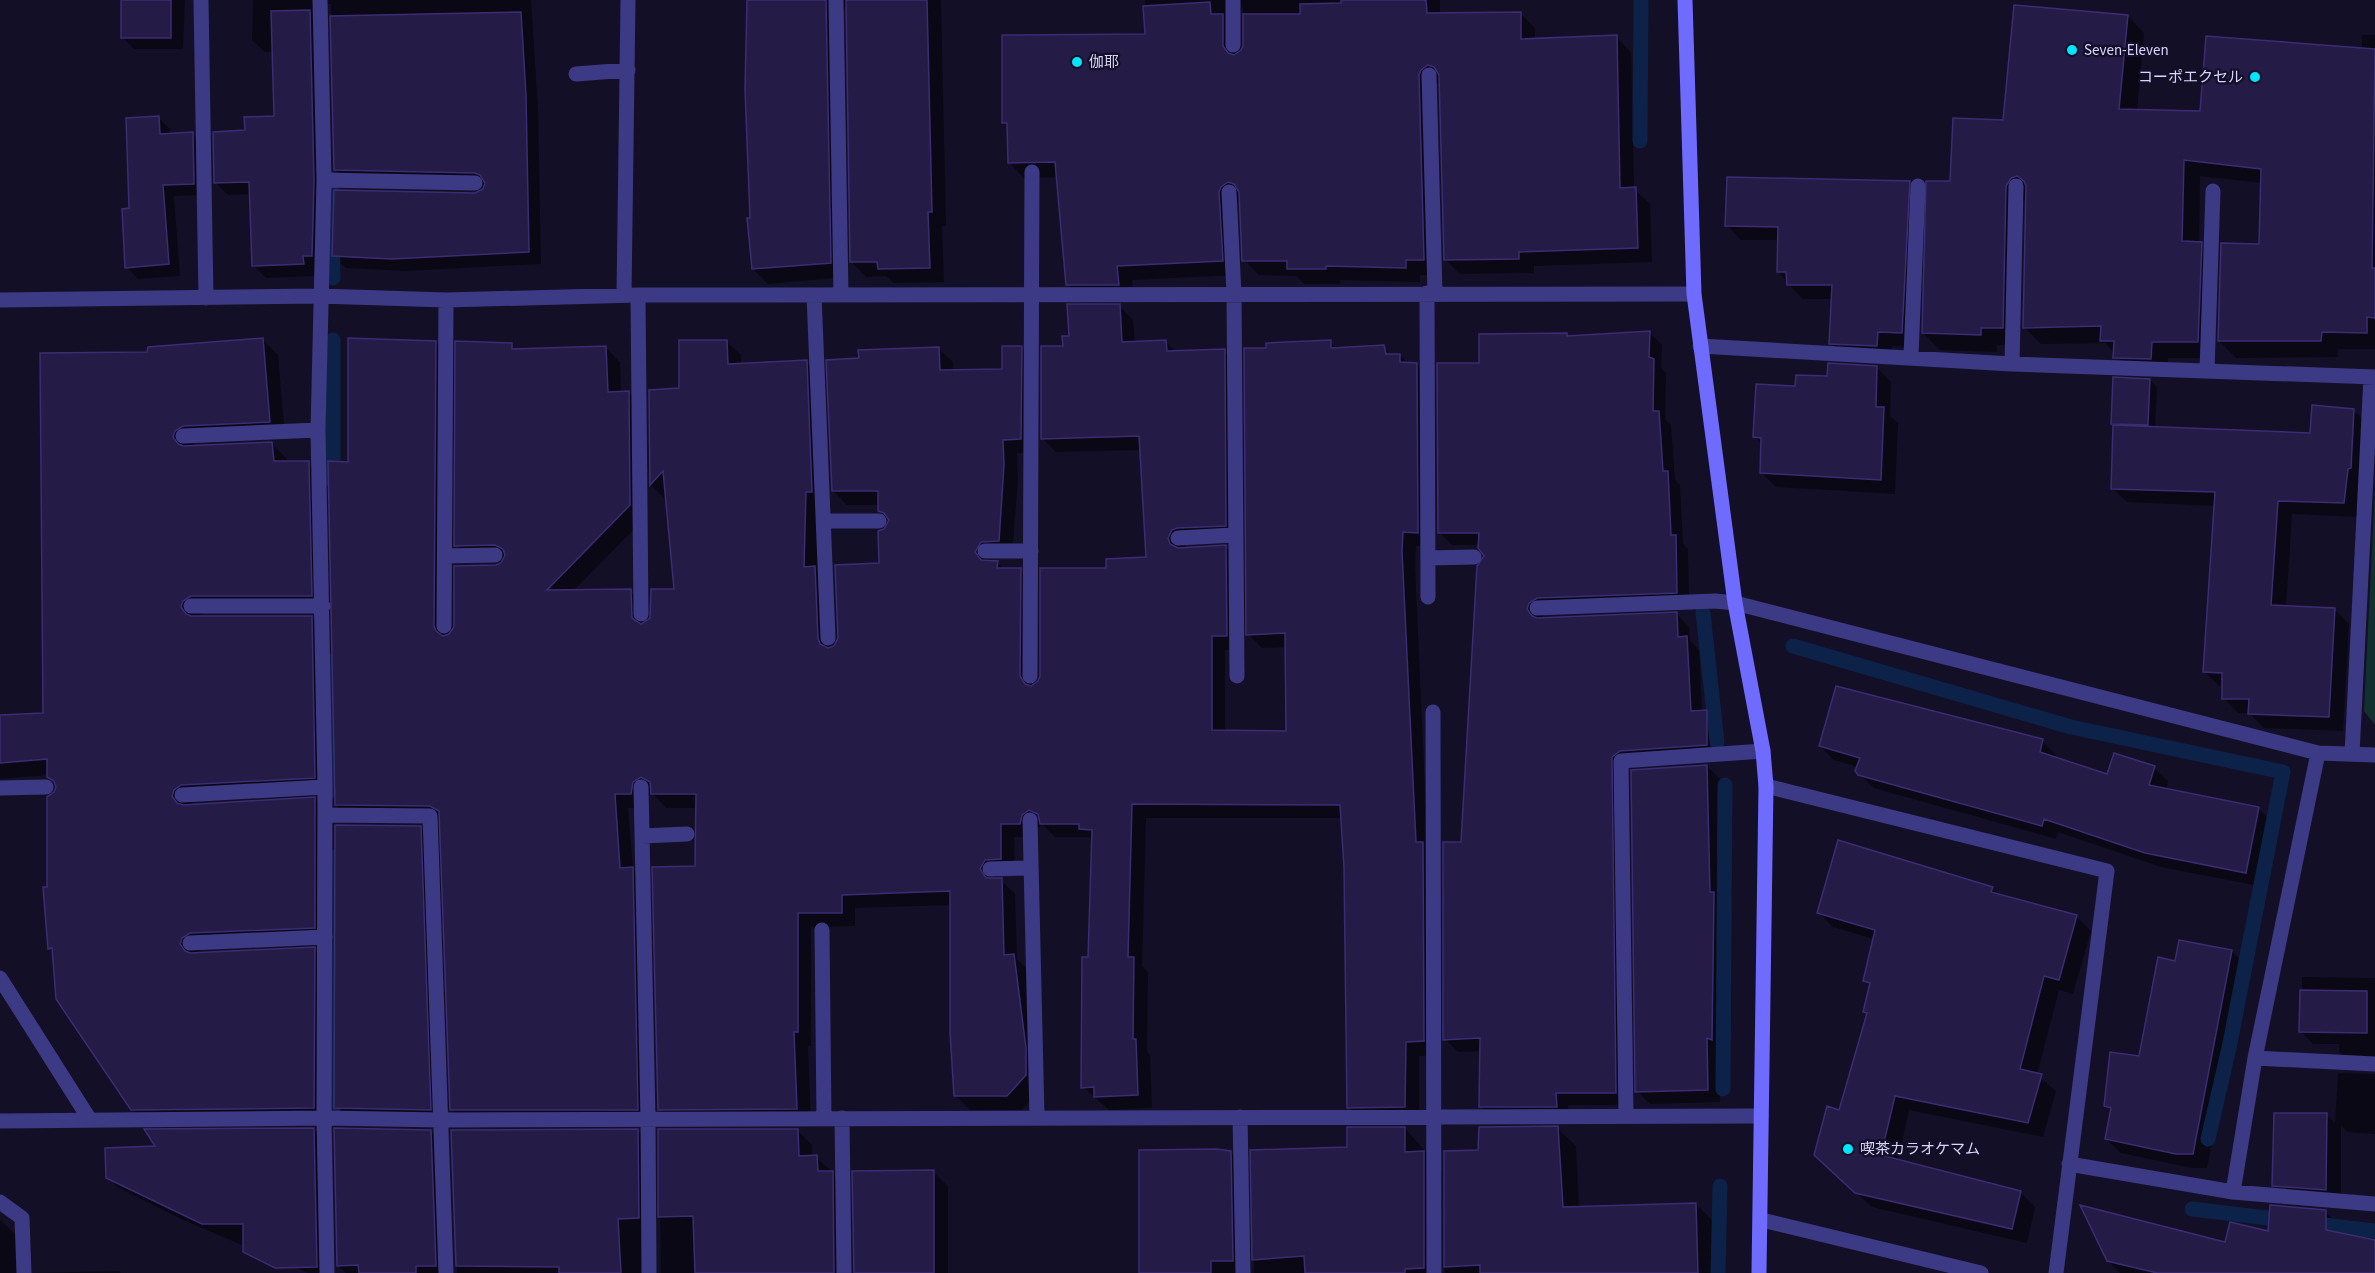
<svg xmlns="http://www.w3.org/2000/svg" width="2375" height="1273" font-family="'Source Sans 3','Noto Sans JP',sans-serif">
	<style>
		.green { fill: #12302f }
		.shadow { fill: #0007; fill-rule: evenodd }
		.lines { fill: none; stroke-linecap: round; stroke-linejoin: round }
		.stream { stroke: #0c2248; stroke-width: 15 }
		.building { fill: #241b47; stroke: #3b2d73; stroke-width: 1.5 }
		.street { stroke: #3d3a85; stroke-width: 15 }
		.secondary { stroke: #6f6bff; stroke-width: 15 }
		.poi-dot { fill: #00e5ff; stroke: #130f26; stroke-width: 2 }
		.labels { text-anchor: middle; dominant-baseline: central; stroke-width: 4.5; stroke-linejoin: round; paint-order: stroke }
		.poi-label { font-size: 15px; fill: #d9d4ff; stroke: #130f26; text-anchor: start }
	</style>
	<rect width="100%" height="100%" fill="#130f26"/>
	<path class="green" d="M 2375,488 L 2375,725 L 2364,711 Z"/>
	<path class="shadow" d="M 122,0 L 185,0 L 183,49 L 134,49 L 122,37 Z
		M 253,0 L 531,0 L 538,109 L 541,264 L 405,271 L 346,268 L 333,256 L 475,194 L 484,190 L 485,185 L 348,182 L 335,170 L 331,4 L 327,4 L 316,276 L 266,278 L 254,266 L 251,194 L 228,195 L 215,182 L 247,132 L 276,117 L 274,52 L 265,52 L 252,40 Z
		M 749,0 L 941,0 L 946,226 L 942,226 L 944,282 L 894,283 L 886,276 L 866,277 L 852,262 L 847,4 L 840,15 L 845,277 L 768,284 L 753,269 Z
		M 1145,0 L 1440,0 L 1440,14 L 1520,13 L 1535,28 L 1535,40 L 1616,37 L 1631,52 L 1634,189 L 1650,204 L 1652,262 L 1534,266 L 1534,273 L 1460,274 L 1445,259 L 1440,82 L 1435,85 L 1439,275 L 1420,275 L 1420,282 L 1340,280 L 1340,284 L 1304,284 L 1296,276 L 1259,275 L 1244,260 L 1241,198 L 1234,207 L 1237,275 L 1132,280 L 1133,299 L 1082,299 L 1067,284 L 1058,177 L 1024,178 L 1009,163 L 1009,128 L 1003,122 L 1146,36 ZM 1243,6 L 1244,46 L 1238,57 L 1238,15 Z
		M 2128,16 L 2144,33 L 2137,111 L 2201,113 L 2362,49 L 2362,35 L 2375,35 L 2375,349 L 2338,349 L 2338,357 L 2236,358 L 2219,341 L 2260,246 L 2262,183 L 2200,176 L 2199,243 L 2218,260 L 2214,358 L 2168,358 L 2167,375 L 2132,374 L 2105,343 L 2041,344 L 2024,327 L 2027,195 L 2022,203 L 2019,344 L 1997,345 L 1997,352 L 1940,350 L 1923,333 L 1952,183 L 2004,121 Z
		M 158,117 L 170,129 L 170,135 L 193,134 L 205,146 L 205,195 L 174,196 L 180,276 L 138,279 L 127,267 L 130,210 Z
		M 1909,182 L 1924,197 L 1916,347 L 1892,346 L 1891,360 L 1845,358 L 1831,343 L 1833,299 L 1803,299 L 1788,284 L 1778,271 L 1779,240 L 1741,240 L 1727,225 Z
		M 1119,306 L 1133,320 L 1135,343 L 1166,342 L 1177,353 L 1224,351 L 1238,365 L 1240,539 L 1186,544 L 1184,549 L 1226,547 L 1240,561 L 1240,649 L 1225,650 L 1225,732 L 1288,732 L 1286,647 L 1262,648 L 1248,634 L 1267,349 L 1330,342 L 1338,350 L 1383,347 L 1392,356 L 1400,355 L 1408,364 L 1417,364 L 1431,378 L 1432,546 L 1416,546 L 1415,566 L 1437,1055 L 1419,1056 L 1419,1121 L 1362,1121 L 1348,1107 L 1346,868 L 1342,818 L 1146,818 L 1142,966 L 1148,972 L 1147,1051 L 1150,1055 L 1152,1108 L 1109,1110 L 1083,1087 L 1093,841 L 1089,837 L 1055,837 L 1043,825 L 1035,829 L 1034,837 L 1014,837 L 1015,873 L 1000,874 L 996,880 L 1001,880 L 1015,894 L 1017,959 L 1028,970 L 1040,1090 L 1022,1110 L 970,1110 L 956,1096 L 951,905 L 855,908 L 855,926 L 811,927 L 811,1046 L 808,1046 L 811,1123 L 673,1123 L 659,1109 L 696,868 L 697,808 L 666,808 L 652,793 L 646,797 L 645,808 L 628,808 L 633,869 L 646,883 L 651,1123 L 466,1124 L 452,1110 L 440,820 L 350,819 L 336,805 L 350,463 L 435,342 L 449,356 L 448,637 L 496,566 L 502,564 L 504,559 L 470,560 L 456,545 L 511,345 L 516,350 L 606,348 L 620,362 L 621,393 L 629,393 L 643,407 L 644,519 L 573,591 L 630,591 L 645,605 L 645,623 L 676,591 L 667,495 L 664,498 L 651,485 L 650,391 L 681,389 L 726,341 L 741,355 L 741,365 L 806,362 L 820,376 L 832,648 L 835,647 L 880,565 L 885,530 L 890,521 L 879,511 L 879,505 L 847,505 L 833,491 L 860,359 L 938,348 L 953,362 L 953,371 L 1004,370 L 1021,347 L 1035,361 L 1035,453 L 1017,453 L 1018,480 L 1012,555 L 995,556 L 991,562 L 997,562 L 1005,570 L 1020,570 L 1034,584 L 1034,686 L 1039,682 L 1107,570 L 1147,559 L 1141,450 L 1056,452 L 1042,438 L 1064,347 L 1071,337 Z
		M 1650,333 L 1662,345 L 1661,368 L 1666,373 L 1665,419 L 1671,425 L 1675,480 L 1680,485 L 1683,544 L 1688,549 L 1689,605 L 1550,610 L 1540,619 L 1677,614 L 1689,627 L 1690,640 L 1699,650 L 1702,712 L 1706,712 L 1719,725 L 1719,757 L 1633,763 L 1624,770 L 1628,1105 L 1568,1105 L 1569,1119 L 1493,1119 L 1481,1106 L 1482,1051 L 1458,1052 L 1445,1039 L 1485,557 L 1480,545 L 1452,545 L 1439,532 L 1480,365 L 1567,335 L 1569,337 Z
		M 262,339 L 278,355 L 285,437 L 198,441 L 188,447 L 271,443 L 287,459 L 287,462 L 308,463 L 323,478 L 326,611 L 207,611 L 195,617 L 311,617 L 326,632 L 330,792 L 197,800 L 187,806 L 315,799 L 330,814 L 329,942 L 205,948 L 195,954 L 314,949 L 329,964 L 329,1123 L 148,1125 L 132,1109 L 50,948 L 49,888 L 57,785 L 48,775 L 0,779 L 0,716 L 44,715 L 149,353 Z
		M 1876,367 L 1891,382 L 1890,416 L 1898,423 L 1895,494 L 1776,487 L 1761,472 L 1762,444 L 1755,437 L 1829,378 Z
		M 2149,380 L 2157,387 L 2155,428 L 2312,434 L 2353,410 L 2368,424 L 2358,517 L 2292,514 L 2286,607 L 2335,610 L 2349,624 L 2343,731 L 2264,728 L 2249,713 L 2238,713 L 2224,698 L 2224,686 L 2219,686 L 2204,671 L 2216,506 L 2127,502 L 2112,488 L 2113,423 Z
		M 2042,741 L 2056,755 L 2055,758 L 2108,776 L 2154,768 L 2168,781 L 2166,790 L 2258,808 L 2272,822 L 2259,886 L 2161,867 L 2058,832 L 2056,839 L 1874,788 L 1859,774 L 1859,767 L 1834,760 L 1820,746 Z
		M 1707,766 L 1720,779 L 1722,903 L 1726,906 L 1724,1052 L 1719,1050 L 1720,1102 L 1650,1104 L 1637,1091 Z
		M 420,827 L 431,839 L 441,1121 L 347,1119 L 335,1108 Z
		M 1992,888 L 2000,896 L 2076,916 L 2091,931 L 2073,994 L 2059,990 L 2037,1075 L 2056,1091 L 2043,1137 L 1909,1110 L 1898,1161 L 2020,1192 L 2035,1207 L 2027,1243 L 1872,1207 L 1831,1170 L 1840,1112 L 1868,1015 L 1864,1011 L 1870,986 L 1864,980 L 1874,939 L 1833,927 L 1818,912 Z
		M 2180,941 L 2232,951 L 2246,966 L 2207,1168 L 2192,1168 L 2121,1153 L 2106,1139 L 2112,1112 L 2105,1105 L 2140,1058 L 2176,963 Z
		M 2302,977 L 2375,978 L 2375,1065 L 2351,1064 L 2339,1052 L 2339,1044 L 2313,1044 L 2301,1031 Z
		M 2338,1073 L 2375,1074 L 2375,1134 L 2348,1132 L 2341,1126 L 2341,1204 L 2289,1200 L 2273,1185 L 2326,1114 L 2335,1123 Z
		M 1405,1128 L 1442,1171 L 1442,1273 L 1254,1273 L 1252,1152 L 1348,1148 Z
		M 1557,1128 L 1576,1146 L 1579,1208 L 1696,1204 L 1714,1222 L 1715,1273 L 1445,1273 L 1445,1153 L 1480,1152 Z
		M 314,1129 L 323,1139 L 326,1273 L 308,1273 L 181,1219 L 117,1187 L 108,1177 L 158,1148 Z
		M 797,1130 L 812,1145 L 812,1157 L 816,1157 L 847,1186 L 848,1273 L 661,1273 L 659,1131 Z
		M 431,1131 L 441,1142 L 446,1273 L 346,1273 L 338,1266 Z
		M 452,1131 L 638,1131 L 648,1141 L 649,1273 L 457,1273 Z
		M 1230,1152 L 1248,1170 L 1250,1273 L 1141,1273 Z
		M 933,1172 L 948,1186 L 948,1273 L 855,1273 Z
		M 2325,1211 L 2344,1230 L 2344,1235 L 2375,1241 L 2375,1273 L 2120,1273 L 2108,1261 L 2226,1244 L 2270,1232 Z
		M 0,1220 L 16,1235 L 17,1273 L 0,1273 Z
		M 119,1271 L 121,1273 L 35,1273 Z"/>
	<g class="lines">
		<path class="stream" d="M 1640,141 L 1641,0
			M 331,179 L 333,278
			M 333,481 L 333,340
			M 1703,613 L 1717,742
			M 1793,646 L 2071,727 L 2283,772 L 2229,1048 L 2208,1139
			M 332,790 L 332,661
			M 333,857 L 334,1106
			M 1723,1089 L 1725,785
			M 2192,1209 L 2375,1231
			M 1718,1273 L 1720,1186"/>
	</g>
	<path class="building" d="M 121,0 L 171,0 L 171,38 L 121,38 Z
		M 747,0 L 826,0 L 831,263 L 752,269 L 747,218 L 750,218 L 745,89 Z
		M 846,0 L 927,0 L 932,212 L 928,212 L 930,268 L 878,269 L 877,262 L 850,262 Z
		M 1341,0 L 1426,0 L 1427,13 L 1521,12 L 1521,39 L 1617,35 L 1620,188 L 1636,187 L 1638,248 L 1519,252 L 1519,259 L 1444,260 L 1439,75 L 1434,67 L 1428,65 L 1421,70 L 1419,75 L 1424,260 L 1406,260 L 1406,268 L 1326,266 L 1326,269 L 1287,269 L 1287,261 L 1242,261 L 1239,192 L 1234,184 L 1228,182 L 1221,187 L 1219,192 L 1223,261 L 1117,266 L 1119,285 L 1066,285 L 1055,162 L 1008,163 L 1007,123 L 1002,123 L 1002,35 L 1145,34 L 1143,6 L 1210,2 L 1211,14 L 1223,14 L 1223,46 L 1228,53 L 1234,55 L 1241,50 L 1243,46 L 1243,14 L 1300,14 L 1300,4 L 1341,3 Z
		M 2014,5 L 2128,15 L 2119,109 L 2200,111 L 2206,36 L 2375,49 L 2372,268 L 2375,268 L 2375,318 L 2367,317 L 2367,333 L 2322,332 L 2321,341 L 2218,341 L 2221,243 L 2259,244 L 2261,169 L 2184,160 L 2182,241 L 2202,242 L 2198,342 L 2152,342 L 2151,359 L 2113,358 L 2114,341 L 2100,341 L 2101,326 L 2023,328 L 2026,186 L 2024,181 L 2017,176 L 2011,178 L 2006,186 L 2003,328 L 1981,328 L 1981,335 L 1922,333 L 1926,181 L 1950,181 L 1953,118 L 2003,120 Z
		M 310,10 L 314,180 L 312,256 L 303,256 L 304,264 L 252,266 L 249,182 L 214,183 L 213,132 L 245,130 L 244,117 L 274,116 L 271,11 Z
		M 521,12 L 526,95 L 529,252 L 392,259 L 332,256 L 334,190 L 475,193 L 483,189 L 485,183 L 480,175 L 475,173 L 334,170 L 330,16 Z
		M 159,116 L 160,134 L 193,132 L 194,184 L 163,185 L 169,264 L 125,268 L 122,209 L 129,208 L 126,118 Z
		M 1727,177 L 1910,181 L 1902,333 L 1878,332 L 1877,346 L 1829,344 L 1832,285 L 1787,285 L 1786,272 L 1777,272 L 1778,227 L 1725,226 Z
		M 1067,304 L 1120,304 L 1122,342 L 1166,340 L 1167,351 L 1225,349 L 1226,526 L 1177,528 L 1172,530 L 1168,538 L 1170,544 L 1178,548 L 1226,545 L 1227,636 L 1212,636 L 1212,730 L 1286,731 L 1285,633 L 1246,635 L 1244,348 L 1266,348 L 1266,343 L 1331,340 L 1331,348 L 1384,345 L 1386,354 L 1400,354 L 1400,362 L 1417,363 L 1418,533 L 1403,532 L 1402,551 L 1416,842 L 1423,842 L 1424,1041 L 1406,1042 L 1405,1107 L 1347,1108 L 1344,868 L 1340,805 L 1132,804 L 1128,957 L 1134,957 L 1133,1039 L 1136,1039 L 1138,1095 L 1094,1097 L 1094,1087 L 1081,1088 L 1082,957 L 1088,957 L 1092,830 L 1079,829 L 1079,824 L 1040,824 L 1038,814 L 1029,810 L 1022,815 L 1020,824 L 1001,824 L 1001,859 L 985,860 L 980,869 L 986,878 L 1002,878 L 1004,955 L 1014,954 L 1026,1048 L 1026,1075 L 1007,1096 L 954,1096 L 950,1032 L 950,891 L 842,895 L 842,913 L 798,913 L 798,1032 L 794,1032 L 797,1109 L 658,1110 L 652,867 L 695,866 L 696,794 L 651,794 L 650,782 L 641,777 L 633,782 L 631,794 L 615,794 L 620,868 L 633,867 L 638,1110 L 450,1110 L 439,811 L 430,806 L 335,805 L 328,461 L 348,462 L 348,338 L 436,341 L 434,626 L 436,631 L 443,636 L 449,634 L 454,627 L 454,566 L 496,565 L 501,563 L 505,555 L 503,549 L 495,545 L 454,546 L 455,341 L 512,343 L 512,349 L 606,346 L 608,392 L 629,391 L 630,505 L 547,590 L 631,589 L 632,618 L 641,624 L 650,618 L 651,589 L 674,589 L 663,471 L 650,485 L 649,390 L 679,388 L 679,340 L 727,340 L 728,364 L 807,360 L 812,492 L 806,492 L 804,567 L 815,566 L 818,638 L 820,644 L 828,648 L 834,646 L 838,638 L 835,565 L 879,563 L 878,531 L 884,529 L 889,520 L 884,513 L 878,511 L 878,491 L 832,491 L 826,360 L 859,358 L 858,350 L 939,347 L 940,370 L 1002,369 L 1002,346 L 1022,346 L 1021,439 L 1003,440 L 1004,465 L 999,541 L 981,542 L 975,552 L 981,560 L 998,561 L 997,568 L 1021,568 L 1020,676 L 1025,684 L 1031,686 L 1038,681 L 1040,676 L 1040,568 L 1106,568 L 1106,559 L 1146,557 L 1139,436 L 1041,439 L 1041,346 L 1063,346 L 1062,336 L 1069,336 Z
		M 1650,331 L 1649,357 L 1654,359 L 1653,411 L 1659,411 L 1663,471 L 1668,471 L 1671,535 L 1676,535 L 1677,593 L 1537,598 L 1529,603 L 1527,609 L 1532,616 L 1537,618 L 1677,612 L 1678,637 L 1687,636 L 1691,711 L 1707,710 L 1707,745 L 1620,751 L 1612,757 L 1616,1093 L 1556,1093 L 1557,1107 L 1479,1107 L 1480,1038 L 1443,1040 L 1443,842 L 1461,842 L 1477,566 L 1484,556 L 1478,548 L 1479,533 L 1438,533 L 1437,363 L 1479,363 L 1479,334 L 1567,333 L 1567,336 Z
		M 263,338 L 270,422 L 183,426 L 175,431 L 173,437 L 178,444 L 183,446 L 272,442 L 274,461 L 309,461 L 312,596 L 191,596 L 183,601 L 181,607 L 186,614 L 191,616 L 312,616 L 315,778 L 181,785 L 174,790 L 172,796 L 177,803 L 183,805 L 315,797 L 315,928 L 190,933 L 182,938 L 180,944 L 185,951 L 190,953 L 315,947 L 314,1108 L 131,1110 L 56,999 L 52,948 L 48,949 L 43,887 L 47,887 L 47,797 L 54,792 L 56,787 L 54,781 L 47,777 L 47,759 L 0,763 L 0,715 L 43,713 L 40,353 L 147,352 L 148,347 Z
		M 1828,363 L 1877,366 L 1876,407 L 1884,407 L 1881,480 L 1760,473 L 1761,438 L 1753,437 L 1756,384 L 1795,386 L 1796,375 L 1827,376 Z
		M 2113,377 L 2150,379 L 2148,425 L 2111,424 Z
		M 2312,405 L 2354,409 L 2351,468 L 2348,469 L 2344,503 L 2278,501 L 2271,605 L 2335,608 L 2329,717 L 2248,714 L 2249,699 L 2222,699 L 2222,673 L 2203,672 L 2215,492 L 2111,489 L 2113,425 L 2310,433 Z
		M 1836,686 L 2043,739 L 2040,752 L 2107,774 L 2114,753 L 2155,766 L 2149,785 L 2259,807 L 2246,873 L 2145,853 L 2044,819 L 2042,826 L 1858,775 L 1855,771 L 1860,758 L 1819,746 Z
		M 1707,765 L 1710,892 L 1714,892 L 1712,1040 L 1707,1038 L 1708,1090 L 1635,1092 L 1631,770 Z
		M 335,825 L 421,826 L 431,1110 L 334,1108 Z
		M 1838,840 L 1993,887 L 1991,892 L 2077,915 L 2059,980 L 2044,976 L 2020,1069 L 2042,1074 L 2028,1123 L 1895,1096 L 1881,1155 L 2021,1191 L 2012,1229 L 1855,1193 L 1814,1155 L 1827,1106 L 1839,1110 L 1867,1013 L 1863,1012 L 1870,983 L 1863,981 L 1875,930 L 1817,913 Z
		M 2179,940 L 2232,950 L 2193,1154 L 2176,1154 L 2105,1139 L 2111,1108 L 2104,1106 L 2110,1052 L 2139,1056 L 2158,957 L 2175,961 Z
		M 2300,990 L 2367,991 L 2367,1033 L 2299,1032 Z
		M 2274,1113 L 2327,1113 L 2326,1190 L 2272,1186 Z
		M 1558,1126 L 1563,1207 L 1696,1203 L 1698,1273 L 1480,1273 L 1480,1265 L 1444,1267 L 1444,1151 L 1478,1150 L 1479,1127 Z
		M 1347,1127 L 1405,1127 L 1405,1152 L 1424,1151 L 1424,1268 L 1405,1269 L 1405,1273 L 1305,1273 L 1304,1256 L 1252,1260 L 1250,1150 L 1347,1147 Z
		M 314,1128 L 317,1267 L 275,1268 L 243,1252 L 243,1224 L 202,1224 L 106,1178 L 105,1148 L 155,1146 L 144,1129 Z
		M 334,1128 L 431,1130 L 436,1266 L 416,1266 L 416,1273 L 359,1273 L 358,1265 L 337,1266 Z
		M 638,1129 L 639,1218 L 618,1219 L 621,1273 L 559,1273 L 559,1267 L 456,1266 L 451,1130 Z
		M 658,1129 L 798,1129 L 799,1156 L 817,1155 L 818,1171 L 833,1171 L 834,1273 L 695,1273 L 693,1216 L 658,1217 Z
		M 1216,1149 L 1231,1151 L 1233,1261 L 1211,1261 L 1211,1273 L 1139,1273 L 1139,1150 Z
		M 934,1170 L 934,1273 L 854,1273 L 852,1171 Z
		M 2080,1205 L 2225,1242 L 2230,1222 L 2268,1231 L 2270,1205 L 2326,1210 L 2326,1230 L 2375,1240 L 2375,1273 L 2157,1273 L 2107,1261 Z"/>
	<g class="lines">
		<path class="street" d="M 201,0 L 206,298
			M 320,0 L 324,180 L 318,430 L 325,787 L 324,1118 L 327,1273
			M 836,0 L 841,295
			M 1233,0 L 1233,45
			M 576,74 L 628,70
			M 1429,75 L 1435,293
			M 324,180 L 475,183
			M 1229,192 L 1234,294 L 1237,676
			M 1427,293 L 1428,597
			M 624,295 L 628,0
			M 638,295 L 641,614
			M 814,295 L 828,638
			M 0,300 L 319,296 L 446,300 L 638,295 L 1694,294
			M 1700,346 L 2012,364 L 2375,377
			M 1911,356 L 1918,186
			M 2012,364 L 2016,186
			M 2207,371 L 2213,191
			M 183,436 L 318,430
			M 823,521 L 879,521
			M 1178,538 L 1234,535
			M 985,551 L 1031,551
			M 445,556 L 495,555
			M 1428,558 L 1474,557
			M 191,606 L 323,606
			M 1537,608 L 1715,601 L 1735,603 L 2318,753 L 2375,755
			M 444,626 L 446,300
			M 1030,676 L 1032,172
			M 1433,712 L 1434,1273
			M 2352,754 L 2371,377
			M 1766,786 L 2107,871 L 2056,1273
			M 641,787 L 648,1119 L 649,1273
			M 0,788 L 46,787
			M 182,795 L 325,787
			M 325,815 L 430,816 L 446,1273
			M 1030,820 L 1037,1117
			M 642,836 L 687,834
			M 990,869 L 1031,868
			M 822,930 L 824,1119
			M 190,943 L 325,937
			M 0,978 L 90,1120
			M 2255,1058 L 2375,1064
			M 1626,1115 L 1621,761 L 1763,751
			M 1240,1117 L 1243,1273
			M 842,1118 L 844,1273
			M 0,1121 L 324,1118 L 443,1120 L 1761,1116
			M 2069,1164 L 2233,1192 L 2375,1204
			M 2233,1192 L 2255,1058 L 2318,753
			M 0,1202 L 22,1218 L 24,1273
			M 1762,1220 L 1981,1273"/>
		<path class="secondary" d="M 1685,0 L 1694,294 L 1735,603 L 1763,751 L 1766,786 L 1759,1273"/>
	</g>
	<g class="poi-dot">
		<circle cx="2072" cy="50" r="6"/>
		<circle cx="1077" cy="62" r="6"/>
		<circle cx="2255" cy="77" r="6"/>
		<circle cx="1848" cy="1149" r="6"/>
	</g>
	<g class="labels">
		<g class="poi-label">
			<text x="2084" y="50">Seven-Eleven</text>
			<text x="1089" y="62">伽耶</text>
			<text x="2243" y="77" text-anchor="end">コーポエクセル</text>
			<text x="1860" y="1149">喫茶カラオケマム</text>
		</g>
	</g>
</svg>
